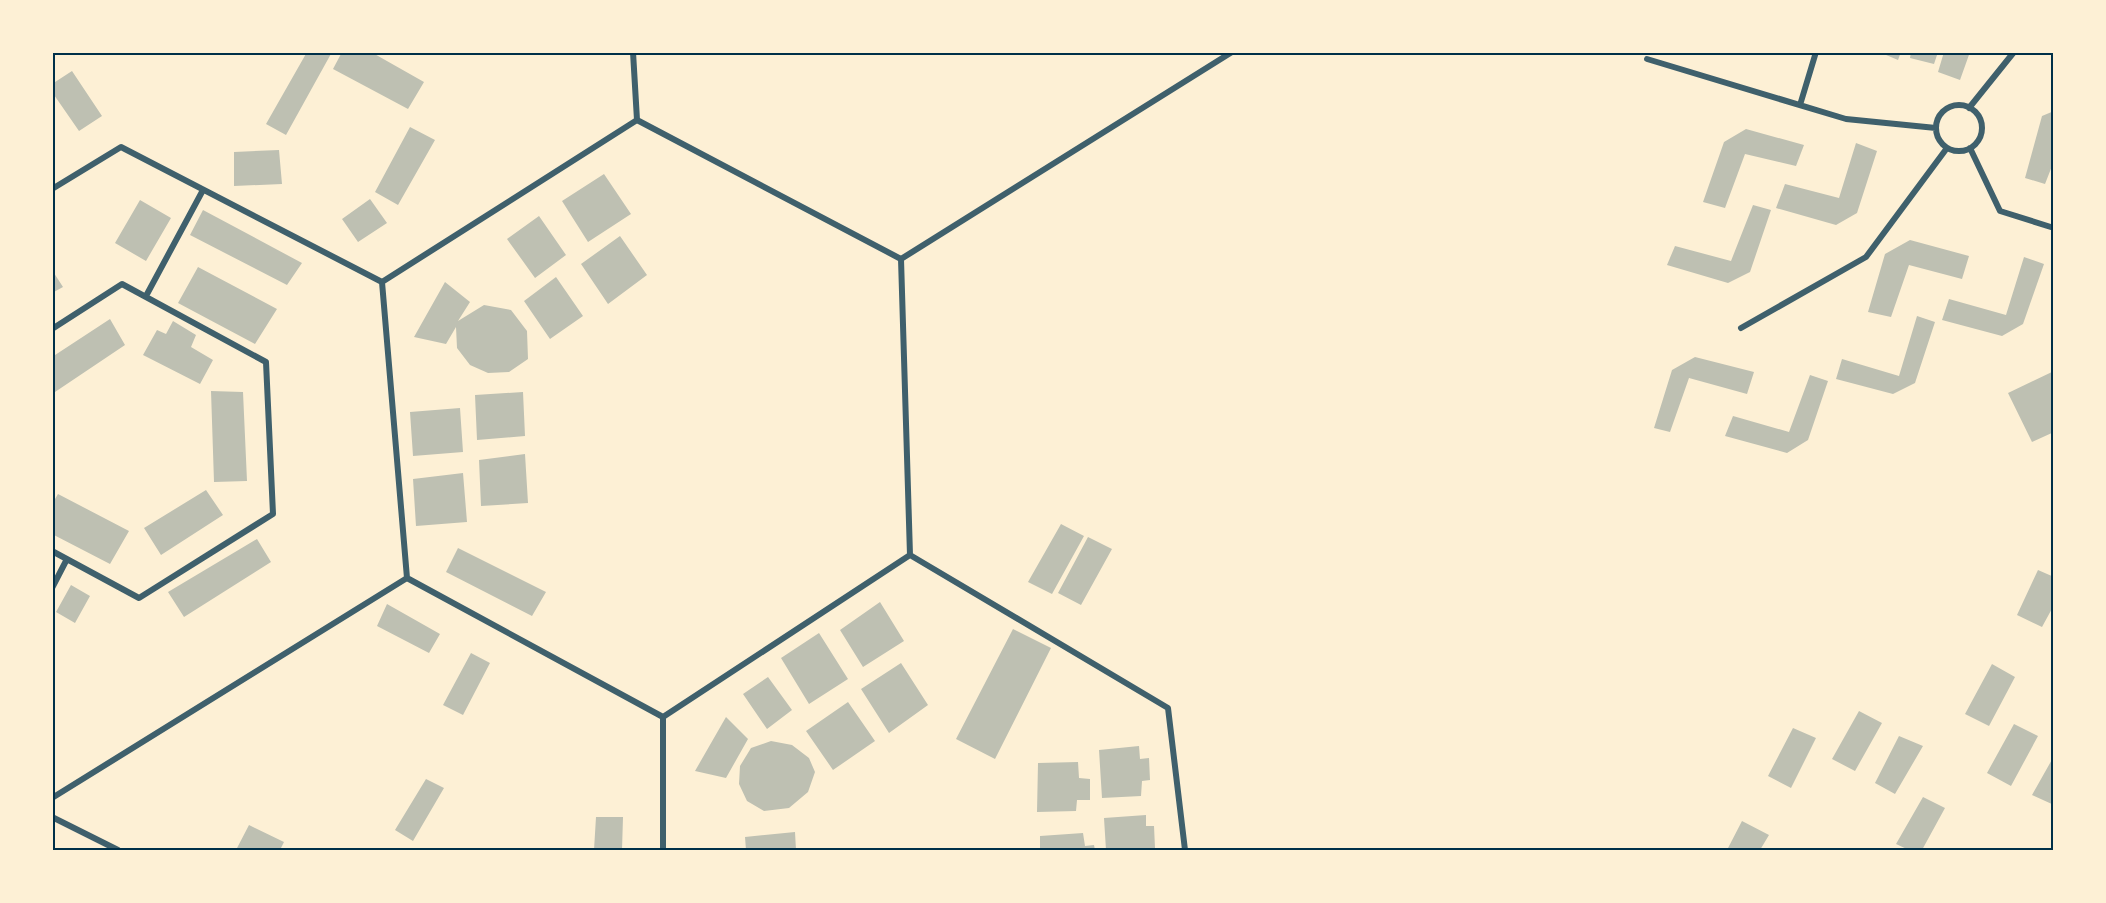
<svg xmlns="http://www.w3.org/2000/svg" width="2106" height="903" font-family="'IBM Plex Serif',serif">
	<style>
		.building { fill: #bec0b2 }
		.lines { fill: none; stroke-linecap: round; stroke-linejoin: round }
		.minor { stroke: #3f606c; stroke-width: 6 }
		.neatline { fill: none; stroke: #003049; stroke-width: 2 }
	</style>
	<rect width="100%" height="100%" fill="#fdf0d5"/>
	<path class="building" d="M 307,52 L 332,52 L 286,135 L 266,124 Z
		M 342,52 L 371,52 L 424,82 L 408,109 L 333,69 Z
		M 1879,52 L 1901,52 L 1898,60 Z
		M 1911,52 L 1938,52 L 1934,64 L 1910,58 Z
		M 1944,52 L 1970,52 L 1960,80 L 1938,72 Z
		M 72,71 L 102,116 L 79,131 L 52,92 L 52,84 Z
		M 2054,111 L 2054,161 L 2045,184 L 2025,178 L 2042,116 Z
		M 410,127 L 435,140 L 398,205 L 375,192 Z
		M 1746,129 L 1804,145 L 1796,166 L 1745,154 L 1725,208 L 1703,202 L 1724,142 Z
		M 1856,143 L 1877,151 L 1857,213 L 1836,225 L 1776,208 L 1785,184 L 1839,198 Z
		M 279,150 L 282,184 L 234,186 L 234,152 Z
		M 604,174 L 631,214 L 588,242 L 562,201 Z
		M 370,199 L 387,223 L 358,242 L 342,219 Z
		M 140,200 L 171,218 L 146,261 L 115,243 Z
		M 1753,205 L 1771,210 L 1750,272 L 1728,283 L 1667,265 L 1675,246 L 1731,261 Z
		M 203,210 L 302,263 L 287,285 L 190,235 Z
		M 539,216 L 566,255 L 535,278 L 507,239 Z
		M 620,236 L 647,275 L 608,304 L 581,264 Z
		M 1910,240 L 1969,256 L 1962,279 L 1909,265 L 1891,317 L 1868,312 L 1885,254 Z
		M 2024,257 L 2044,264 L 2023,324 L 2002,336 L 1942,320 L 1949,299 L 2006,315 Z
		M 198,267 L 277,309 L 255,344 L 178,303 Z
		M 52,270 L 63,287 L 52,293 Z
		M 556,277 L 583,316 L 550,339 L 524,301 Z
		M 445,282 L 470,302 L 458,321 L 484,305 L 511,310 L 527,331 L 528,359 L 509,372 L 488,373 L 470,365 L 457,348 L 456,327 L 446,344 L 414,337 Z
		M 1917,316 L 1935,322 L 1915,383 L 1893,394 L 1836,379 L 1842,359 L 1899,376 Z
		M 110,319 L 125,345 L 52,394 L 52,357 Z
		M 173,321 L 196,335 L 191,347 L 213,360 L 200,384 L 143,355 L 157,330 L 166,334 Z
		M 1695,357 L 1754,372 L 1747,394 L 1689,378 L 1670,432 L 1654,428 L 1672,370 Z
		M 2054,371 L 2054,432 L 2032,442 L 2008,393 Z
		M 1810,375 L 1828,381 L 1808,440 L 1787,453 L 1725,436 L 1733,416 L 1789,432 Z
		M 211,391 L 243,392 L 247,481 L 214,482 Z
		M 523,392 L 525,436 L 477,440 L 475,395 Z
		M 460,408 L 463,452 L 413,456 L 410,412 Z
		M 525,454 L 528,503 L 481,506 L 479,460 Z
		M 463,473 L 467,522 L 416,526 L 413,479 Z
		M 206,490 L 223,515 L 161,555 L 144,528 Z
		M 58,494 L 129,531 L 110,564 L 52,534 L 52,504 Z
		M 1061,524 L 1084,536 L 1052,594 L 1028,582 Z
		M 1088,537 L 1112,549 L 1081,605 L 1058,593 Z
		M 257,539 L 271,562 L 184,617 L 168,592 Z
		M 458,548 L 546,592 L 532,616 L 446,572 Z
		M 2038,570 L 2054,577 L 2054,605 L 2042,627 L 2017,615 Z
		M 71,585 L 90,596 L 75,623 L 56,612 Z
		M 880,602 L 904,641 L 863,667 L 840,630 Z
		M 387,604 L 440,634 L 429,653 L 377,626 Z
		M 1013,629 L 1051,648 L 995,759 L 956,739 Z
		M 819,633 L 848,679 L 809,704 L 781,658 Z
		M 471,653 L 490,663 L 463,715 L 443,705 Z
		M 901,663 L 928,705 L 889,733 L 861,689 Z
		M 1992,664 L 2015,677 L 1989,726 L 1965,714 Z
		M 768,677 L 792,710 L 767,729 L 743,694 Z
		M 848,702 L 875,741 L 833,770 L 806,731 Z
		M 1859,711 L 1882,723 L 1855,771 L 1832,759 Z
		M 726,717 L 748,739 L 726,778 L 695,771 Z
		M 2014,724 L 2038,736 L 2011,786 L 1987,773 Z
		M 1793,728 L 1816,738 L 1791,788 L 1768,776 Z
		M 1899,736 L 1923,746 L 1895,794 L 1875,783 Z
		M 771,741 L 792,745 L 809,758 L 815,772 L 808,792 L 789,808 L 764,811 L 747,801 L 739,784 L 740,766 L 751,748 Z
		M 1139,746 L 1140,759 L 1149,758 L 1150,780 L 1142,781 L 1141,796 L 1102,798 L 1099,750 Z
		M 2054,756 L 2054,805 L 2032,795 Z
		M 1078,762 L 1079,778 L 1090,779 L 1090,800 L 1077,800 L 1076,811 L 1037,812 L 1038,763 Z
		M 426,779 L 444,788 L 413,841 L 395,830 Z
		M 1923,797 L 1945,808 L 1922,850 L 1909,850 L 1896,844 Z
		M 1146,815 L 1146,826 L 1154,826 L 1155,848 L 1146,848 L 1146,850 L 1106,850 L 1104,818 Z
		M 596,817 L 623,817 L 622,850 L 594,850 Z
		M 1742,821 L 1769,835 L 1760,850 L 1727,850 Z
		M 249,825 L 284,842 L 280,850 L 236,850 Z
		M 795,832 L 796,850 L 746,850 L 745,837 Z
		M 1083,833 L 1085,846 L 1094,845 L 1095,850 L 1040,850 L 1040,836 Z"/>
	<g class="lines">
		<path class="minor" d="M 633,52 L 637,120
			M 1647,59 L 1846,119 L 1936,128
			M 1800,105 L 1816,52
			M1936 128a23 23 0 1 1 46 0a23 23 0 1 1-46 0Z
			M 1969,108 L 2014,52
			M 637,120 L 901,259 L 1232,52
			M 1970,148 L 2000,211 L 2054,228
			M 52,189 L 121,147 L 382,282 L 637,120
			M 382,282 L 407,578 L 663,717
			M 146,296 L 203,190
			M 1741,328 L 1866,257 L 1947,148
			M 52,329 L 122,284 L 266,362 L 273,514 L 139,598 L 52,551
			M 910,555 L 1168,708 L 1185,850
			M 52,588 L 67,559
			M 52,798 L 407,578
			M 52,817 L 118,850
			M 663,850 L 663,717 L 910,555 L 901,259"/>
	</g>
	<rect width="2106" height="903" fill="none" stroke="#fdf0d5" stroke-width="108"/>
	<rect x="54" y="54" width="1998" height="795" class="neatline"/>
</svg>
